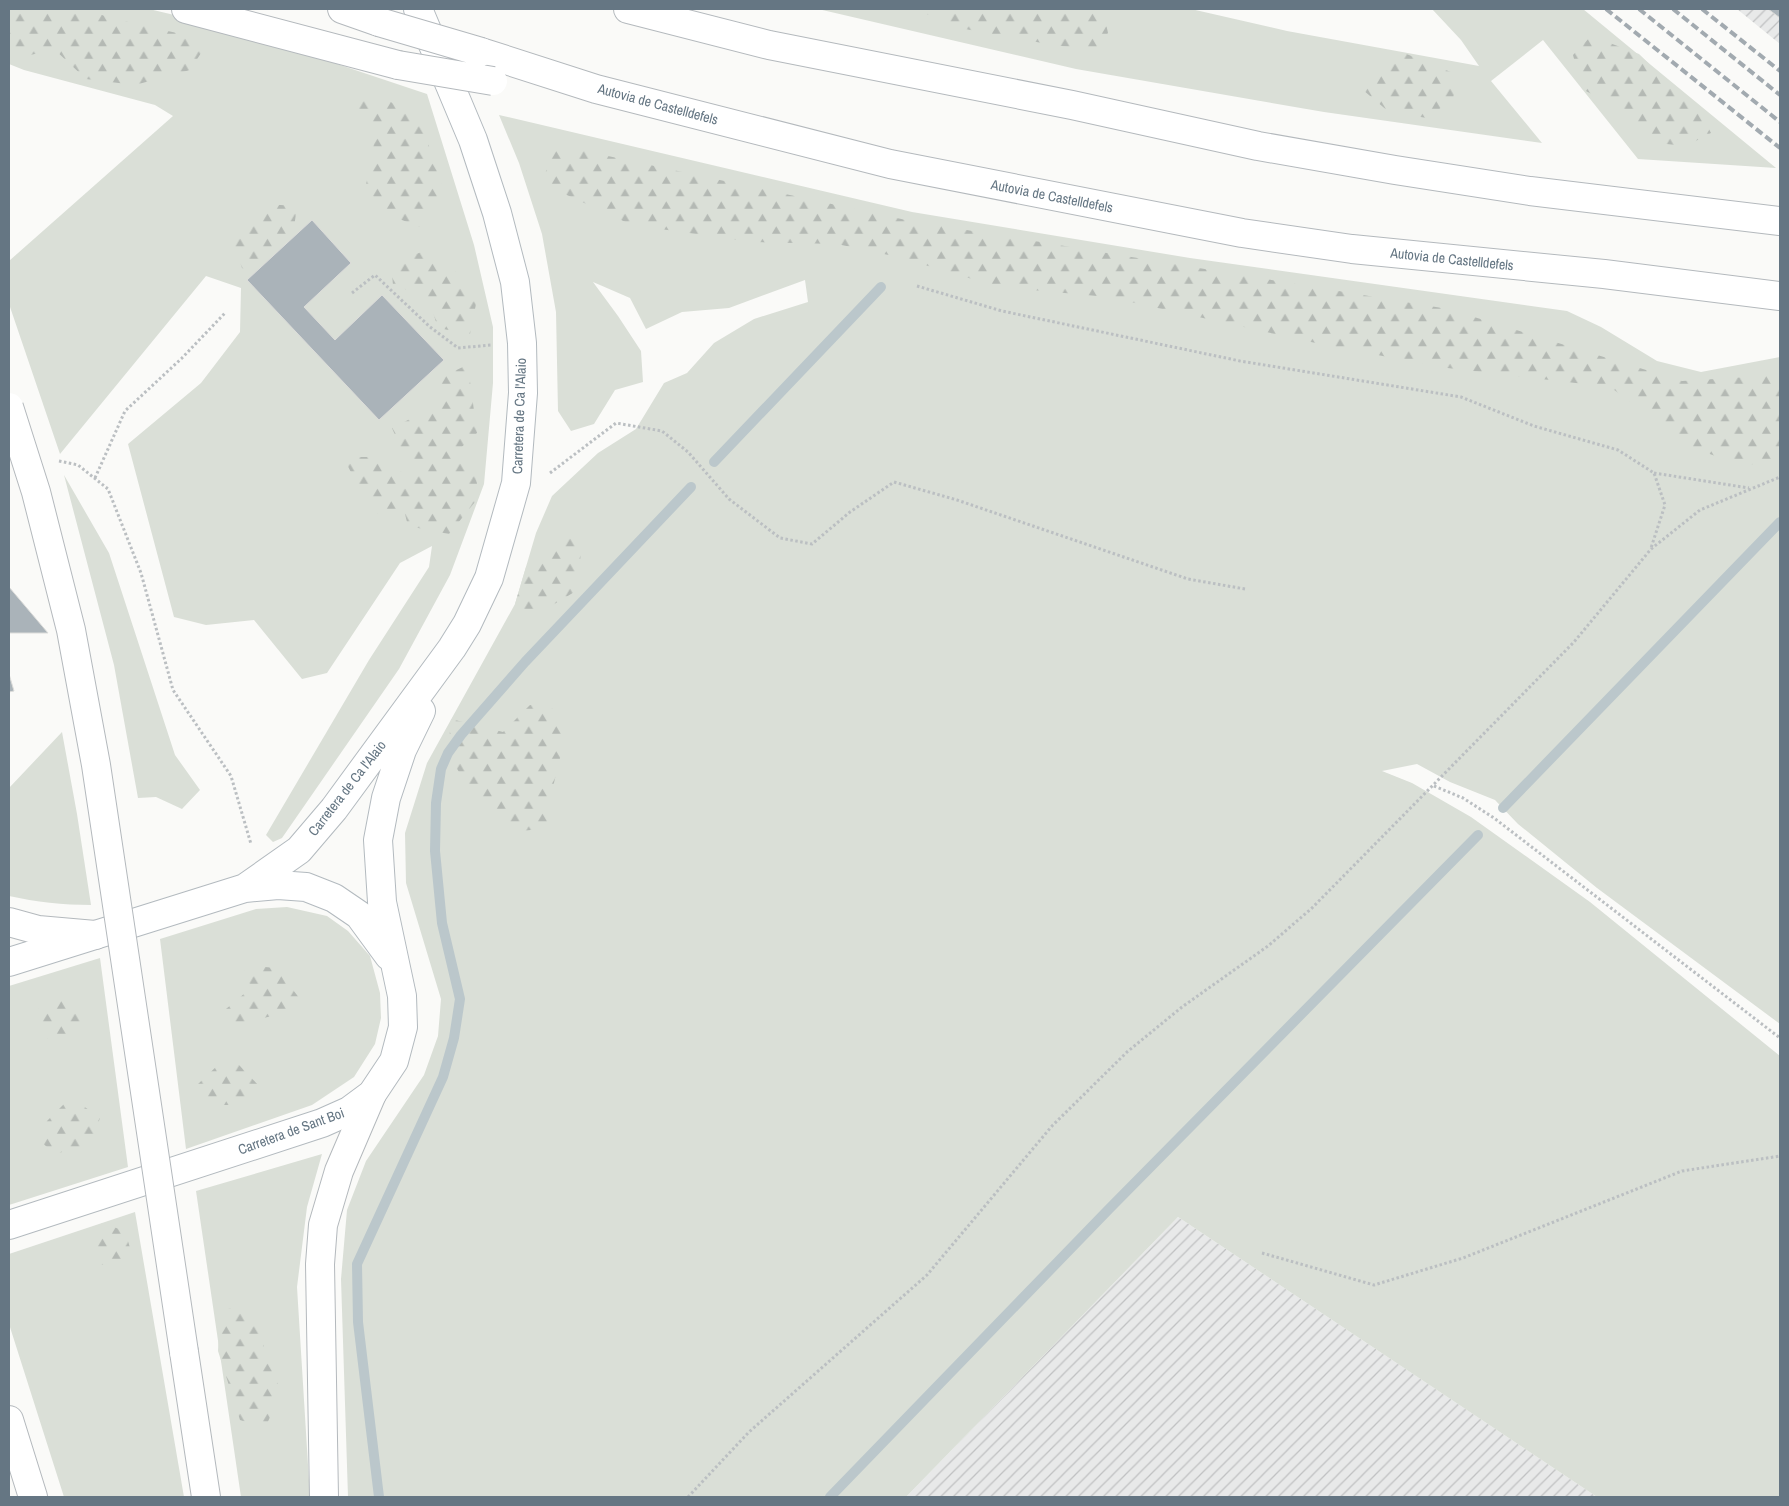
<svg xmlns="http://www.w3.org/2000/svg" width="1789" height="1506" font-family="'Archivo Narrow',sans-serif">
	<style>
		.industrial { fill: url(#industrial-furrows) }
		.green { fill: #dadfd7 }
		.forest { fill: url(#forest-firs) }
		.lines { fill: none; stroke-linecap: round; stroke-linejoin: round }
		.stream { stroke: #bbc7cb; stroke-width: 10 }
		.building { fill: #aab3b9; stroke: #dcdcda }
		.secondary-casing { stroke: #b3babf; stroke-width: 30 }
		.highway-casing { stroke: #b4b9bd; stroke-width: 30 }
		.path { stroke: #bbbfc2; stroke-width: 3; stroke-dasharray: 2.5 2.5; stroke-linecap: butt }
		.secondary { stroke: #fff; stroke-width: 28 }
		.highway { stroke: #fff; stroke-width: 28 }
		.rail { stroke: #a2aab0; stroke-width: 4; stroke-dasharray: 8 4; stroke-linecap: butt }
		.highway-bridge-casing { stroke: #b4b9bd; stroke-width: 30; stroke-linecap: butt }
		.highway-bridge { stroke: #fff; stroke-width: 28 }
		.labels { text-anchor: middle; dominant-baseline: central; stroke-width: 5; stroke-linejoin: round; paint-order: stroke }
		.street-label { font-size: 14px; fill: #657683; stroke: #fff }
	</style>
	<defs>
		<pattern id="industrial-furrows" width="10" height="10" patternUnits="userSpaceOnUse" patternTransform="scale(1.25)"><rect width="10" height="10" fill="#e8e9e9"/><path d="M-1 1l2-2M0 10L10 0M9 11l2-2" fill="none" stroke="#c0c1c2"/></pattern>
		<pattern id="forest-firs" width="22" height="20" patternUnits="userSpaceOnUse" patternTransform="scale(1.25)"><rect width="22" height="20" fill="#dadfd7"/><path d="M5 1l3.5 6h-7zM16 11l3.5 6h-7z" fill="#b4b9b4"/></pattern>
	</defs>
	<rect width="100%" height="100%" fill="#fafaf8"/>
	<path class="industrial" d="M 1737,9 L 1780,9 L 1780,44 Z
		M 1178,1217 L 1597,1497 L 906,1497 Z"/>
	<path class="green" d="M 9,9 L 149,9 L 229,28 L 427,94 L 474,245 L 493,327 L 493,383 L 484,484 L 450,575 L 399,669 L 282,838 L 273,842 L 266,835 L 369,660 L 429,567 L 432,546 L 400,563 L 327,673 L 302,679 L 254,620 L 206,625 L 174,617 L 128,444 L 201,383 L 240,332 L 241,288 L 206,276 L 60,454 L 9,304 L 9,261 L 173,116 L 155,105 L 24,70 L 9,64 Z
		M 818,9 L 1191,9 L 1287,31 L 1479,66 L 1461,40 L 1432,9 L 1583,9 L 1776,168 L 1638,159 L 1543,40 L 1491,81 L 1542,143 L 1324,112 L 1076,69 Z
		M 499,115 L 912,212 L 1190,258 L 1567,311 L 1601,327 L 1657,361 L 1701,372 L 1780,357 L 1780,1024 L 1597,888 L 1518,824 L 1495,800 L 1450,782 L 1417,764 L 1382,771 L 1412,783 L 1471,817 L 1590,902 L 1780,1056 L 1780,1497 L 1597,1497 L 1178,1217 L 906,1497 L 348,1497 L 341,1279 L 347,1210 L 366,1161 L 424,1075 L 438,1036 L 441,999 L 406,883 L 405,833 L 427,763 L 515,604 L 536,533 L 552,496 L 598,453 L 636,429 L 664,383 L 687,373 L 714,343 L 754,319 L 808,302 L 805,280 L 729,308 L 682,312 L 646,329 L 630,298 L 593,282 L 618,316 L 641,351 L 643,382 L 615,390 L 594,424 L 571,431 L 558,411 L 556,312 L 542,234 L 519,163 Z
		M 64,475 L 109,553 L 175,755 L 200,790 L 182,809 L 156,797 L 138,798 L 114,665 Z
		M 62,732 L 77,814 L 91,905 C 63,905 36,902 9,896 L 9,788 Z
		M 287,907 L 327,916 L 348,931 L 370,956 L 380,993 L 381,1018 L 375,1044 L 354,1077 L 312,1105 L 186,1149 L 160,939 L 256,909 Z
		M 100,958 L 128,1167 L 9,1205 L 9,986 Z
		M 322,1154 L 307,1207 L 297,1287 L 310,1497 L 241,1497 L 196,1191 Z
		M 135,1212 L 184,1497 L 64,1497 L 9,1324 L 9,1254 Z"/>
	<path class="forest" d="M 9,9 L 79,9 L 140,25 L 200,38 L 203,50 L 190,70 L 135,85 L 86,79 L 54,49 L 15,59 L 9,56 Z
		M 914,9 L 1103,9 L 1108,33 L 1095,50 L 1053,45 L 965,29 Z
		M 1591,36 L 1639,54 L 1701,114 L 1711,133 L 1686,146 L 1657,143 L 1645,127 L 1611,104 L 1582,89 L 1573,55 Z
		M 1404,53 L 1458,75 L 1453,99 L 1427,118 L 1389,112 L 1363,90 L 1377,70 Z
		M 357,97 L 385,98 L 417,120 L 427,140 L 446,197 L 420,227 L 384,213 L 366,185 L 376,132 L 349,112 Z
		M 552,144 L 906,220 L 1448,309 L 1682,381 L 1780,375 L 1780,459 L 1743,466 L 1696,449 L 1610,387 L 1439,367 L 1311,342 L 1108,297 L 999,287 L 898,257 L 837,244 L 753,242 L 632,225 L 543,184 Z
		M 264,204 L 297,206 L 290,257 L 269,282 L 242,268 L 232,238 Z
		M 430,249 L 462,277 L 476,304 L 470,334 L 438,328 L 428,297 L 393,285 L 391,263 Z
		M 469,364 L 470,381 L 477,433 L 453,455 L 475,471 L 479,497 L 449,534 L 408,526 L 405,514 L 373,514 L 343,457 L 375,457 L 414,479 L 392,428 L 416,416 L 434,411 L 442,377 Z
		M 566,530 L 582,546 L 576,591 L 531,618 L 515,604 L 526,567 Z
		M 530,705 L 551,706 L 565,738 L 549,803 L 550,828 L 511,832 L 467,786 L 448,753 L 451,719 L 503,732 Z
		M 243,965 L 276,968 L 300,999 L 287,1012 L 233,1026 L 220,1014 L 251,988 Z
		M 67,995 L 88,1012 L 73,1038 L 44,1039 L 30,1013 Z
		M 218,1065 L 239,1065 L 260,1087 L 238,1105 L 210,1105 L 197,1085 Z
		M 71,1097 L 100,1118 L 91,1144 L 55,1154 L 39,1140 L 47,1121 Z
		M 102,1223 L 125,1231 L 133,1258 L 100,1265 L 87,1245 Z
		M 244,1307 L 259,1333 L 281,1393 L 265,1428 L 240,1420 L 218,1351 L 220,1310 Z"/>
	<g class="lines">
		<path class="stream" d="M 714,462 L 881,287
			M 1503,808 L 1780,522
			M 379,1497 L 358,1322 L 357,1264 L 443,1077 L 454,1038 L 460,999 L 442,923 L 435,851 L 436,803 L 441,769 L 448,753 L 461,735 L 525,662 L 691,487
			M 830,1497 L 1109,1209 L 1478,835"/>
	</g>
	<path class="building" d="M 1768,9 L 1780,9 L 1780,18 Z
		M 312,220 L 351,263 L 304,307 L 335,340 L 382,295 L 444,360 L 379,420 L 247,280 Z
		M 9,587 L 48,633 L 9,633 Z
		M 9,674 L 14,691 L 9,692 Z"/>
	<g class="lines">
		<defs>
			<path id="secondary" d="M 245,888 L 299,850 L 334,809 L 452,648 L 467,624 L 489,578 L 516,483 L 523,393 L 522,343 L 515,282 L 497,213 L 473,140 L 418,9
				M 9,962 L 245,888 L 278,885 L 306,887 L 334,898 L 359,915 L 389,956
				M 9,1225 L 322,1123 L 349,1111 L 372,1094 L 394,1061 L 403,1027 L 402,996 L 382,902 L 378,840 L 386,798 L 402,750 L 421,711"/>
			<path id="highway" d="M 186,9 L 398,65
				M 342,9 L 379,22
				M 628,9 L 769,45 L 1072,105 L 1258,146 L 1395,170 L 1530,191 L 1780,221
				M 481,52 L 596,89 L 890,164 L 1242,233 L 1352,249 L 1604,274 L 1780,296
				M 9,922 L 38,930 L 95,935
				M 184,1352 L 206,1497
				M 9,1420 L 33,1497
				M 324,1497 L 320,1264 L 323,1225 L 339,1171 L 372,1094"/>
		</defs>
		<use href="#secondary" class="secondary-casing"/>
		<use href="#highway" class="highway-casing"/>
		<path class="path" d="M 917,286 L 1002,311 L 1240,361 L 1461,397 L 1534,426 L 1618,450 L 1654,473 L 1665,505 L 1651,548
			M 352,293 L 375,275 L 430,327 L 458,348 L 491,345
			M 59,461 L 78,465 L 108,489 L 141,573 L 173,690 L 231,776 L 251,844
			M 550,473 L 616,423 L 662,431 L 688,452 L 729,499 L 780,538 L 812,544 L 850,512 L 894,482 L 957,500 L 1188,579 L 1245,589
			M 1654,473 L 1749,488
			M 95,478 L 125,411 L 182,358 L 225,313
			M 1434,786 L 1463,798 L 1494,818 L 1780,1038
			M 1262,1253 L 1374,1285 L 1463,1258 L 1682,1171 L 1780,1156
			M 688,1497 L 749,1432 L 927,1275 L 1052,1126 L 1127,1052 L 1182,1007 L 1268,946 L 1312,908 L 1574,642 L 1651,549 L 1700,510 L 1780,477"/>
		<use href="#secondary" class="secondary"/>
		<use href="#highway" class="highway"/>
		<path class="rail" d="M 1606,9 L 1780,148
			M 1639,9 L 1780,122
			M 1673,9 L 1780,95
			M 1702,9 L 1780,71"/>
		<defs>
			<path id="highway-bridge" d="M 379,22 L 481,52
				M 398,65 L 493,81
				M 9,407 L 36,492 L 71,630 L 96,765 L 184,1352"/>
		</defs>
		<use href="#highway-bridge" class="highway-bridge-casing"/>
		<use href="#highway-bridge" class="highway-bridge"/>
	</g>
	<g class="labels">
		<g class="street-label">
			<text transform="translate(658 104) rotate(15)">Autovia de Castelldefels</text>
			<text transform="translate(1052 196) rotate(11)">Autovia de Castelldefels</text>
			<text transform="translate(1452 259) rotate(6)">Autovia de Castelldefels</text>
			<text transform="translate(519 416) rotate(-88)">Carretera de Ca l'Alaio</text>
			<text transform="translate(347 788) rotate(-52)">Carretera de Ca l'Alaio</text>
			<text transform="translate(291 1131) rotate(-20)">Carretera de Sant Boi</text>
		</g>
	</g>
	<rect width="1789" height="1506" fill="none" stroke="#657683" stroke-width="20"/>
</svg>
